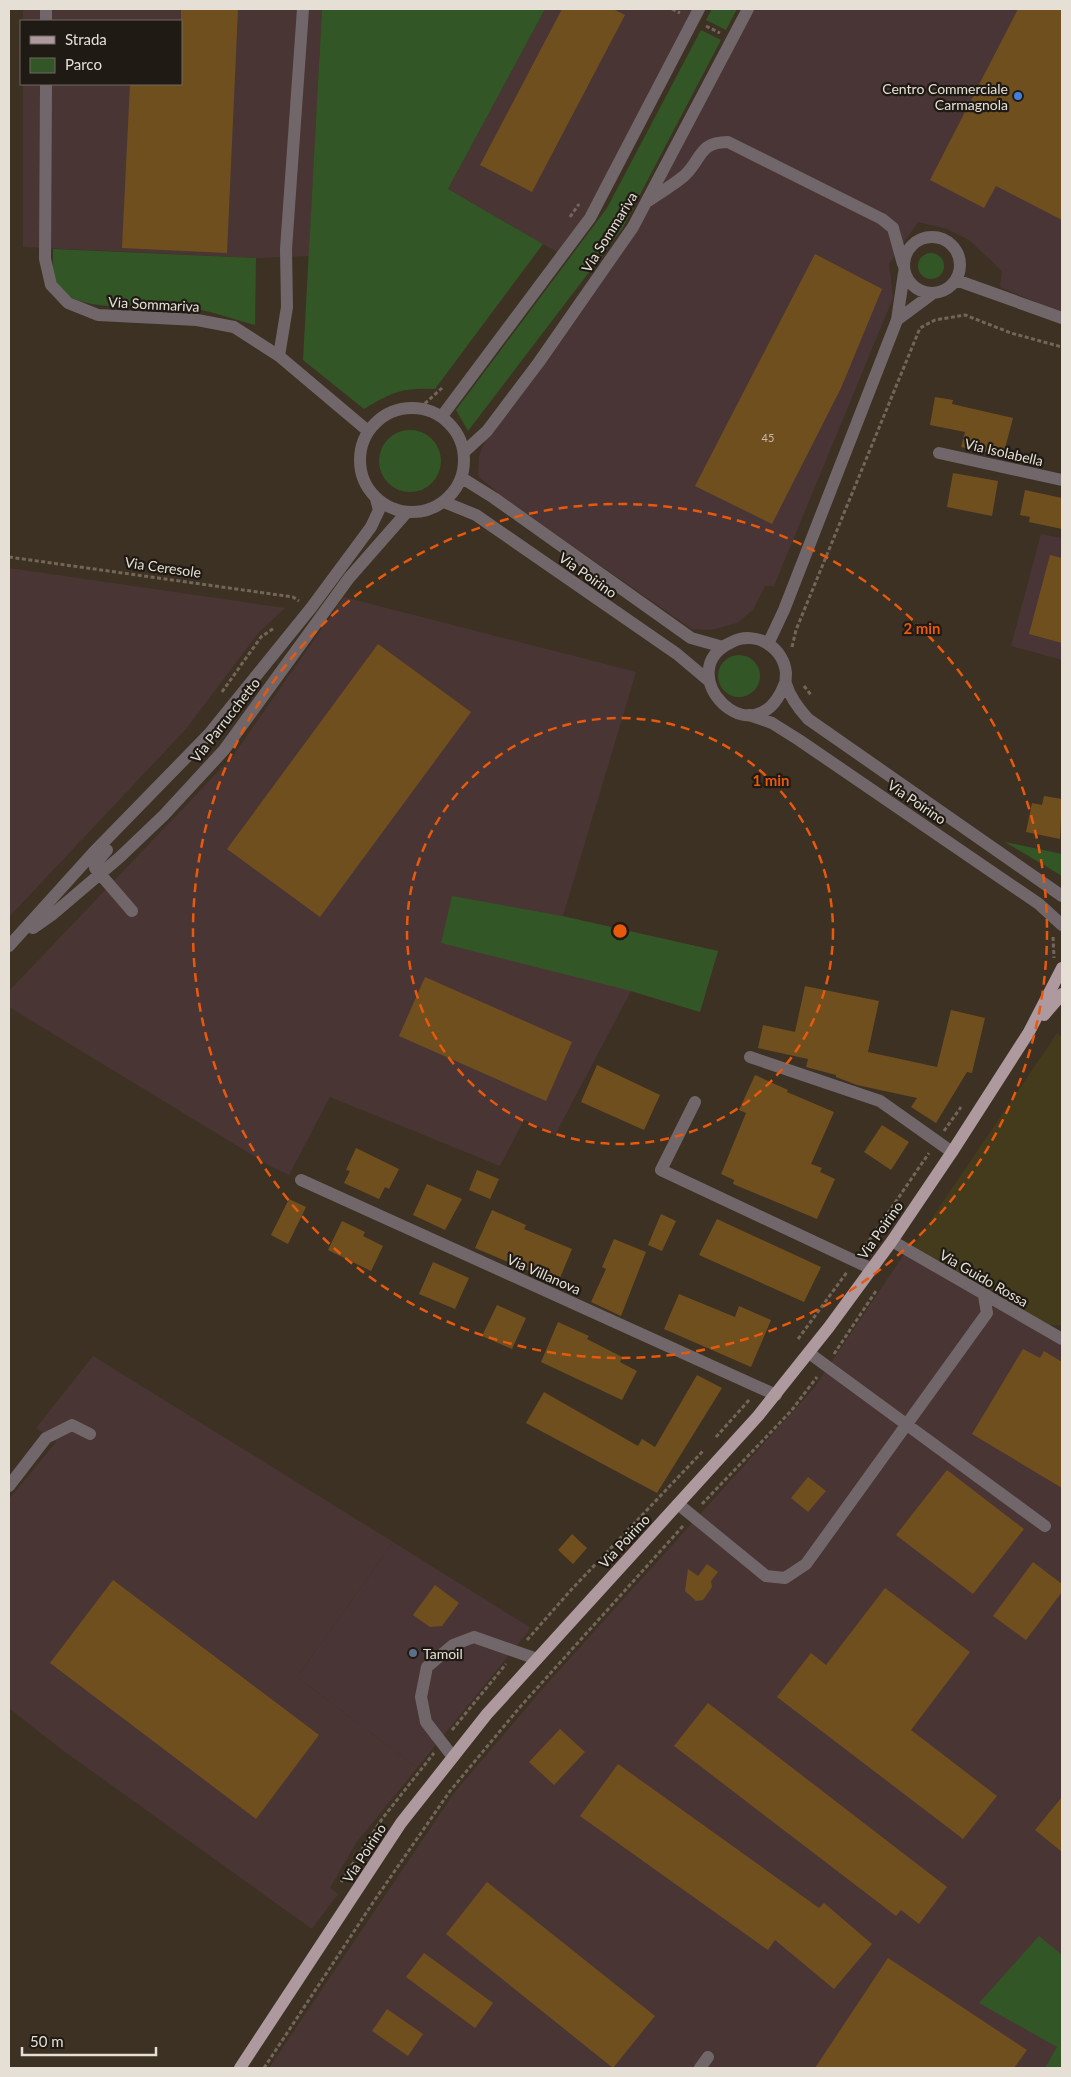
<svg xmlns="http://www.w3.org/2000/svg" width="1071" height="2077" font-family="Lato,sans-serif">
	<style>
		.commercial { fill: #4a3536 }
		.industrial { fill: #4a3535 }
		.green { fill: #335626 }
		.sand { fill: #433b1b }
		.building { fill: #704f1e }
		.lines { fill: none; stroke-linecap: round; stroke-linejoin: round }
		.path { stroke: #716659; stroke-width: 3; stroke-dasharray: 4 2.5; stroke-linecap: butt }
		.minor { stroke: #71676a; stroke-width: 12 }
		.major { stroke: #ae999f; stroke-width: 12 }
		.ring { fill: none; stroke: #e8590c; stroke-width: 2.5; stroke-dasharray: 9 6 }
		.shop-dot { fill: #3f7fe0; stroke: #1f1a14; stroke-width: 2 }
		.service-dot { fill: #5c6f8a; stroke: #1f1a14; stroke-width: 2 }
		.labels { text-anchor: middle; dominant-baseline: central; stroke-width: 4.5; stroke-linejoin: round; paint-order: stroke }
		.number-label { font-size: 11px; fill: #c8bba7 }
		.poi-label { font-size: 14px; fill: #e6dfd5; stroke: #1f1a14; text-anchor: end }
		.street-label { font-size: 14px; fill: #e6dfd5; stroke: #1f1a14 }
		.centre { fill: #e8590c; stroke: #1f1a14; stroke-width: 2.5 }
		.ring-label { font-size: 15px; text-anchor: middle; font-weight: bold; fill: #e8590c; stroke: #1f1a14; stroke-width: 4.5; stroke-linejoin: round; paint-order: stroke }
	</style>
	<rect width="100%" height="100%" fill="#3d3123"/>
	<path class="commercial" d="M 748,9 L 1062,9 L 1062,311 L 1045,306 L 1000,287 L 1002,271 L 969,240 L 947,229 L 918,222 L 889,264 L 893,298 L 774,586 L 765,586 L 753,610 L 737,623 L 711,630 L 692,629 L 509,502 L 478,476 L 479,456 L 490,428 L 633,227 Z
		M 1041,534 L 1062,538 L 1062,660 L 1011,646 Z
		M 393,1542 L 531,1628 L 417,1768 L 297,1677 Z"/>
	<path class="industrial" d="M 23,9 L 322,9 L 309,256 L 256,258 L 23,247 L 23,84 L 181,84 L 181,21 L 23,21 Z
		M 545,9 L 699,9 L 562,255 L 448,189 Z
		M 9,568 L 285,608 L 259,632 L 186,729 L 9,917 Z
		M 344,597 L 636,672 L 563,916 L 718,951 L 700,1012 L 631,991 L 555,1135 L 524,1120 L 500,1166 L 330,1097 L 289,1175 L 272,1167 L 9,1007 L 9,991 L 232,757 Z
		M 905,1253 L 1062,1345 L 1062,2068 L 269,2068 L 454,1793 L 545,1686 L 814,1388 Z
		M 93,1356 L 393,1542 L 297,1677 L 417,1768 L 356,1843 L 330,1888 L 338,1894 L 312,1929 L 61,1749 L 9,1708 L 9,1499 L 56,1442 L 36,1428 Z"/>
	<path class="green" d="M 322,9 L 545,9 L 448,189 L 543,244 L 435,389 C 401,388 393,392 364,409 L 303,360 Z
		M 712,9 L 737,9 L 726,30 L 706,20 Z
		M 701,30 L 721,40 L 622,229 L 468,431 L 456,410 L 607,208 Z
		M 53,249 L 256,258 L 255,325 C 233,319 210,311 188,307 C 156,302 69,319 55,280 C 52,271 53,258 53,249 Z
		M918 266a13 13 0 1 1 26 0a13 13 0 1 1-26 0Z
		M379 461a31 31 0 1 1 62 0a31 31 0 1 1-62 0Z
		M718 676a21 21 0 1 1 42 0a21 21 0 1 1-42 0Z
		M 1005,842 L 1062,854 L 1062,876 Z
		M 452,896 L 562,916 L 718,951 L 700,1012 L 631,991 L 441,943 Z
		M 1039,1936 L 1062,1955 L 1062,2068 L 1045,2068 L 1057,2047 L 979,2003 Z"/>
	<path class="sand" d="M 1057,1033 L 1062,1036 L 1062,1325 L 1038,1325 L 913,1246 Z"/>
	<path class="building" d="M 181,9 L 238,9 L 227,253 L 122,248 L 130,84 L 181,84 Z
		M 562,9 L 613,9 L 625,15 L 532,192 L 480,165 Z
		M 1018,9 L 1062,9 L 1062,220 L 996,186 L 984,208 L 930,180 Z
		M 815,254 L 882,289 L 841,388 L 772,524 L 695,486 Z
		M 935,397 L 953,400 L 952,404 L 1013,418 L 1003,456 L 961,447 L 965,432 L 930,425 Z
		M 953,473 L 998,481 L 992,516 L 947,507 Z
		M 1025,490 L 1062,498 L 1062,529 L 1029,522 L 1030,517 L 1020,515 Z
		M 1050,555 L 1062,558 L 1062,643 L 1029,634 Z
		M 378,644 L 471,712 L 320,917 L 227,849 Z
		M 1044,796 L 1062,799 L 1060,839 L 1026,832 L 1032,803 L 1042,805 Z
		M 425,977 L 572,1042 L 546,1101 L 399,1036 Z
		M 805,986 L 879,1001 L 868,1052 L 937,1067 L 951,1010 L 985,1018 L 972,1073 L 967,1072 L 936,1123 L 911,1107 L 917,1098 L 857,1085 L 836,1077 L 836,1075 L 806,1067 L 808,1059 L 758,1048 L 763,1025 L 795,1032 Z
		M 597,1065 L 660,1095 L 644,1130 L 581,1102 Z
		M 755,1075 L 788,1090 L 787,1092 L 834,1112 L 811,1164 L 822,1168 L 820,1172 L 835,1179 L 817,1219 L 733,1184 L 734,1180 L 721,1174 L 746,1113 L 739,1110 Z
		M 882,1125 L 909,1142 L 891,1170 L 864,1152 Z
		M 356,1148 L 399,1169 L 389,1189 L 385,1187 L 379,1199 L 344,1183 L 350,1171 L 346,1170 Z
		M 477,1170 L 499,1179 L 490,1199 L 469,1190 Z
		M 427,1184 L 462,1199 L 445,1230 L 413,1215 Z
		M 289,1199 L 306,1207 L 288,1244 L 271,1235 Z
		M 492,1210 L 526,1225 L 524,1229 L 572,1249 L 558,1283 L 475,1248 Z
		M 661,1214 L 676,1221 L 662,1251 L 648,1245 Z
		M 717,1219 L 821,1267 L 804,1302 L 699,1255 Z
		M 342,1221 L 365,1232 L 363,1236 L 383,1246 L 371,1271 L 328,1250 Z
		M 614,1239 L 646,1252 L 621,1316 L 591,1302 L 606,1269 L 602,1267 Z
		M 433,1262 L 469,1278 L 455,1309 L 419,1294 Z
		M 679,1294 L 735,1317 L 739,1306 L 771,1320 L 751,1367 L 664,1329 Z
		M 497,1305 L 526,1318 L 512,1349 L 482,1336 Z
		M 558,1322 L 589,1336 L 587,1339 L 622,1357 L 620,1362 L 637,1371 L 622,1400 L 541,1362 Z
		M 1023,1349 L 1040,1358 L 1044,1351 L 1062,1362 L 1062,1488 L 972,1434 Z
		M 697,1375 L 722,1388 L 657,1493 L 526,1423 L 544,1392 L 638,1446 L 642,1439 L 655,1447 Z
		M 947,1470 L 1024,1529 L 973,1594 L 896,1535 Z
		M 808,1477 L 826,1491 L 808,1512 L 791,1498 Z
		M 572,1534 L 587,1548 L 573,1564 L 558,1550 Z
		M 1033,1562 L 1062,1584 L 1062,1592 L 1026,1640 L 993,1616 Z
		M 707,1564 L 718,1572 L 711,1581 L 712,1587 L 703,1600 L 696,1601 L 685,1591 L 688,1569 L 698,1576 Z
		M 113,1580 L 319,1735 L 256,1819 L 50,1663 Z
		M 435,1585 L 459,1603 L 442,1626 L 430,1627 L 413,1615 Z
		M 885,1588 L 970,1652 L 911,1730 L 997,1796 L 963,1839 L 777,1697 L 811,1653 L 826,1665 Z
		M 708,1703 L 947,1887 L 919,1924 L 901,1910 L 896,1916 L 674,1746 Z
		M 560,1729 L 585,1752 L 554,1785 L 529,1762 Z
		M 618,1764 L 819,1908 L 824,1903 L 872,1944 L 834,1989 L 775,1940 L 768,1950 L 580,1816 Z
		M 1062,1797 L 1062,1852 L 1035,1830 Z
		M 487,1882 L 655,2016 L 613,2068 L 446,1934 Z
		M 424,1953 L 493,2003 L 475,2028 L 406,1977 Z
		M 888,1958 L 1027,2050 L 1014,2068 L 815,2068 Z
		M 387,2009 L 423,2034 L 408,2056 L 372,2031 Z"/>
	<g class="lines">
		<path class="path" d="M 672,9 L 680,13
			M 706,26 L 720,33
			M 570,217 L 579,204
			M 420,408 L 442,388
			M 9,557 L 293,597 L 299,601
			M 792,647 L 796,630 L 920,328 L 935,320 L 965,315 L 1011,333 L 1062,347
			M 804,686 L 811,695
			M 222,692 L 261,637 L 274,628
			M 1053,937 L 1054,958
			M 944,1131 L 961,1107
			M 862,1251 L 929,1153
			M 798,1339 L 847,1272
			M 834,1354 L 876,1291
			M 716,1437 L 750,1399
			M 702,1504 L 791,1411 L 817,1377
			M 527,1640 L 571,1590 L 703,1451
			M 452,1730 L 506,1664
			M 341,1882 L 382,1819 L 434,1753
			M 264,2068 L 374,1901 L 450,1791 L 520,1707 L 683,1526"/>
		<path class="minor" d="M 46,21 L 46,9
			M 46,84 L 45,259 L 51,285 L 68,303 L 98,315 L 197,320 L 234,327 L 279,356 L 368,431
			M 648,201 C 660,193 673,185 684,176 C 702,160 698,142 728,142 L 882,219 L 893,228 L 903,264
			M904 265a28 28 0 1 1 56 0a28 28 0 1 1-56 0Z
			M 956,280 L 1062,318
			M 897,320 L 932,294
			M 279,356 L 287,307 L 286,249 L 303,9
			M360 460a52 52 0 1 1 104 0a52 52 0 1 1-104 0Z
			M 442,416 L 590,218 L 699,9
			M 464,452 L 487,431 L 539,362 L 633,227 L 748,9
			M 939,453 L 1062,480
			M 462,478 L 494,498 L 691,638 L 723,647
			M 444,502 L 476,515 L 677,654 L 709,681
			M 768,644 L 784,610 L 897,320 L 904,273
			M 785,683 C 755,764 667,671 732,642 C 743,636 758,637 768,644 C 778,650 785,661 786,673 C 786,676 785,680 786,684 C 790,697 799,709 808,719 L 1062,896
			M 749,715 L 772,723 L 799,740 L 1039,904 L 1062,925
			M 107,850 L 95,864 L 95,868 L 132,911
			M 33,928 L 53,914 L 120,857 L 164,815 L 224,750 L 349,578 L 407,512
			M 9,946 L 93,853 L 209,734 L 311,608 L 371,527 L 379,510 L 376,499
			M 750,1057 L 880,1101 L 952,1152
			M 695,1102 L 661,1170 L 872,1269
			M 301,1180 L 776,1395
			M 892,1241 L 1062,1339
			M 809,1353 L 1045,1526
			M 9,1486 L 46,1438 L 72,1425 L 90,1434
			M 678,1504 L 766,1576 L 785,1578 L 806,1564 L 987,1313 L 984,1296
			M 453,1757 L 426,1722 L 421,1697 L 427,1667 L 453,1645 L 474,1637 L 537,1659
			M 700,2068 L 708,2057"/>
		<path class="major" d="M 1044,1015 L 1062,994
			M 240,2068 L 401,1823 L 487,1714 L 758,1416 L 829,1327 L 892,1241 L 952,1152 L 1029,1032 L 1062,968"/>
	</g>
	<g class="ring">
		<circle cx="620" cy="931" r="213"/>
		<circle cx="620" cy="931" r="427"/>
	</g>
	<circle class="shop-dot" cx="1018" cy="96" r="5"/>
	<circle class="service-dot" cx="413" cy="1653" r="5"/>
	<g class="labels">
		<g class="number-label">
			<text x="768" y="437">45</text>
		</g>
		<g class="poi-label">
			<text x="1008" y="88">Centro Commerciale<tspan x="1008" dy="16">Carmagnola</tspan></text>
			<text x="423" y="1653" text-anchor="start">Tamoil</text>
		</g>
		<g class="street-label">
			<text transform="translate(609 232) rotate(-58)">Via Sommariva</text>
			<text transform="translate(154 304) rotate(3)">Via Sommariva</text>
			<text transform="translate(1004 452) rotate(13)">Via Isolabella</text>
			<text transform="translate(163 567) rotate(8)">Via Ceresole</text>
			<text transform="translate(588 575) rotate(35)">Via Poirino</text>
			<text transform="translate(225 720) rotate(-52)">Via Parrucchetto</text>
			<text transform="translate(917 802) rotate(34)">Via Poirino</text>
			<text transform="translate(880 1230) rotate(-55)">Via Poirino</text>
			<text transform="translate(544 1274) rotate(24)">Via Villanova</text>
			<text transform="translate(984 1278) rotate(30)">Via Guido Rossa</text>
			<text transform="translate(624 1541) rotate(-47)">Via Poirino</text>
			<text transform="translate(364 1853) rotate(-57)">Via Poirino</text>
		</g>
	</g>
	<circle cx="620" cy="931" r="8" class="centre"/>
	<g class="ring-label">
		<text x="922" y="634">2 min</text>
		<text x="771" y="786">1 min</text>
	</g>
	<rect width="1071" height="2077" fill="none" stroke="#e6dfd5" stroke-width="20"/>
	<rect x="20" y="20" width="162" height="65" fill="#1f1a14" stroke="#6f6961"/>
	<rect x="30" y="36" width="25" height="8" fill="#ae999f" stroke="#6f6961"/>
	<text x="65" y="45" font-size="15" fill="#e6dfd5">Strada</text>
	<rect x="30" y="58" width="25" height="15" fill="#335626" stroke="#6f6961"/>
	<text x="65" y="70" font-size="15" fill="#e6dfd5">Parco</text>
	<path d="M22 2047v8h134v-8" fill="none" stroke="#e6dfd5" stroke-width="2.5"/>
	<text x="30" y="2047" font-size="15" fill="#e6dfd5" stroke="#1f1a14" stroke-width="4" paint-order="stroke">50 m</text>
</svg>
